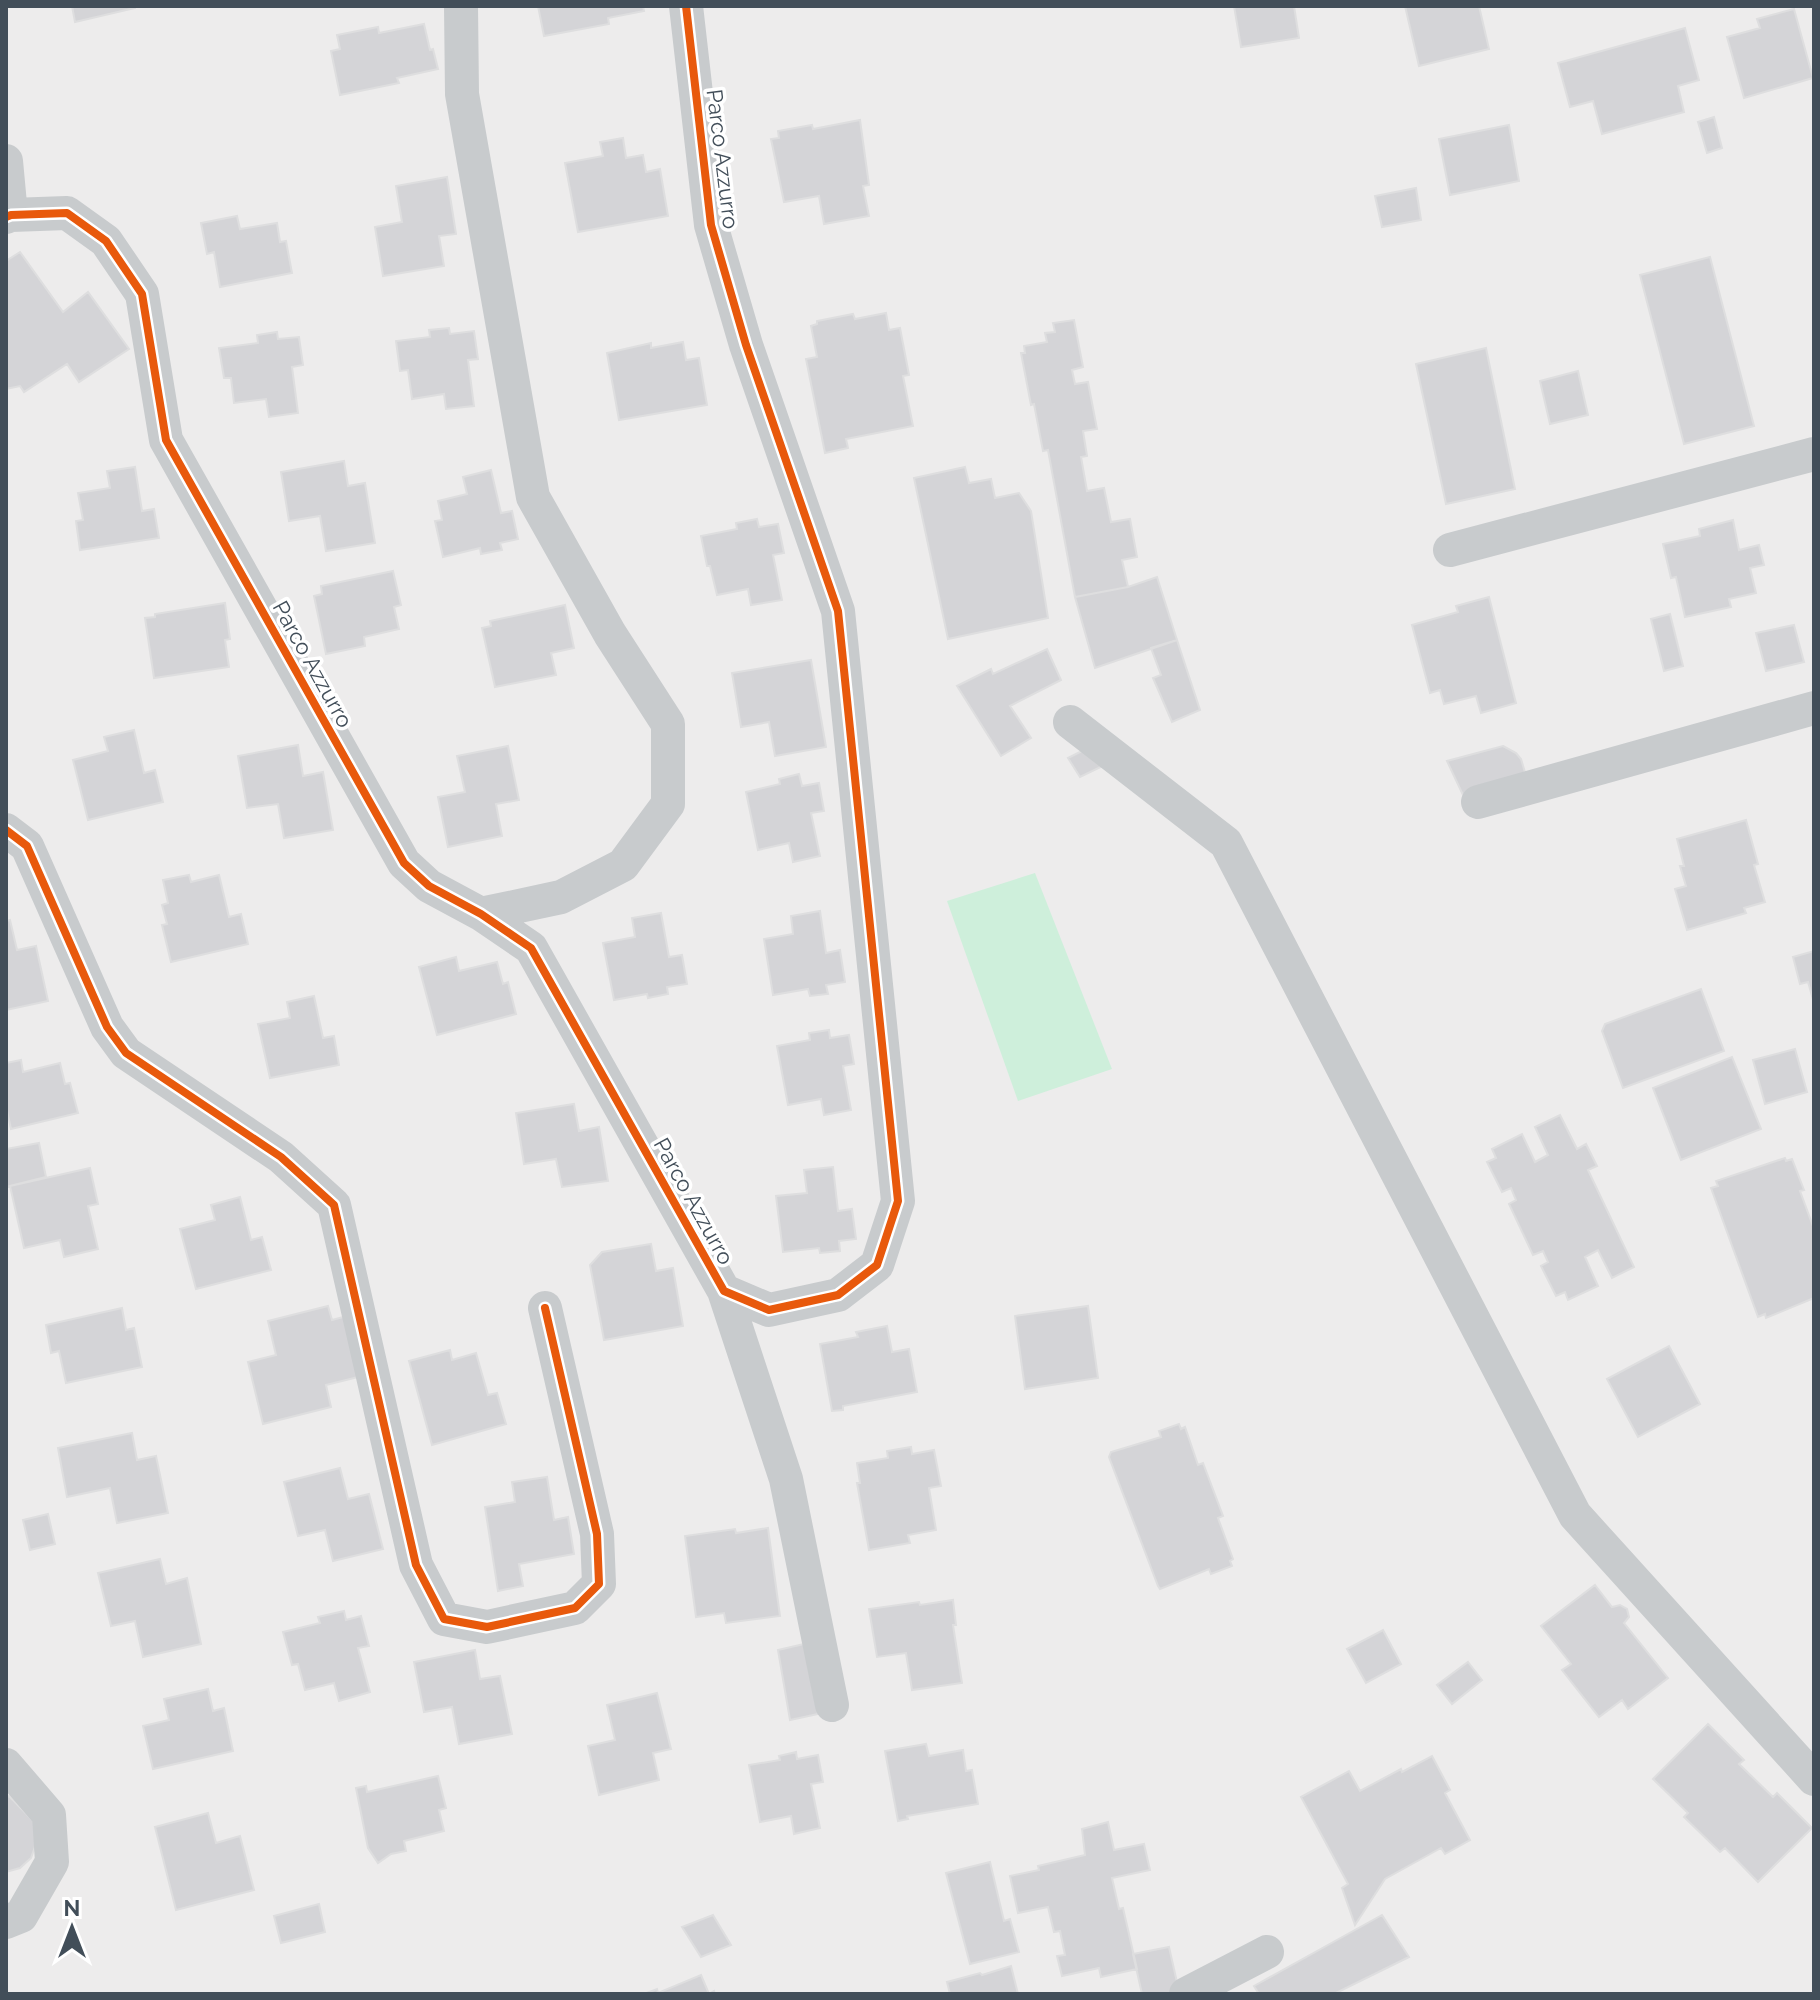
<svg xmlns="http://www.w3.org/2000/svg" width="1820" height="2000" font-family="Raleway,sans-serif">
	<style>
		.green { fill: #ceefdb }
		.building { fill: #d4d4d7; stroke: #dededf; stroke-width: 2 }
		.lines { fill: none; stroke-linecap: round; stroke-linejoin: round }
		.minor { stroke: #c8cbcd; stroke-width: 34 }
		.cycleway-casing { stroke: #fff; stroke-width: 13 }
		.cycleway { stroke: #e8590c; stroke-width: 8 }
		.labels { text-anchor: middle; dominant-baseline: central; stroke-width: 7; stroke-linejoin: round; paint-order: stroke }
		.street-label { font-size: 22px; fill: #424e59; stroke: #fff }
	</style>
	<rect width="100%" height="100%" fill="#edecec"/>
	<path class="green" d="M 1035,873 L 1112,1069 L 1018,1101 L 947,901 Z"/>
	<path class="building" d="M 72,6 L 135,6 L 135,8 L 75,22 Z
		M 538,6 L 643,6 L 644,11 L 608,18 L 609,24 L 544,36 Z
		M 1234,6 L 1294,6 L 1299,38 L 1241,47 Z
		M 1405,6 L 1479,6 L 1489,49 L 1419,66 Z
		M 1794,9 L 1813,78 L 1744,98 L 1727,37 L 1760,28 L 1757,19 Z
		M 424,24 L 430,50 L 433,49 L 438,69 L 397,78 L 399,83 L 340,95 L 331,51 L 340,49 L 337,35 L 378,27 L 379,33 Z
		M 1685,28 L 1699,80 L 1678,86 L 1684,112 L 1602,134 L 1593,101 L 1570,107 L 1558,63 Z
		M 1714,117 L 1722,148 L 1707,153 L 1698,122 Z
		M 860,120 L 869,185 L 863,186 L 869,216 L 824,224 L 819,196 L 784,202 L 771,139 L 779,138 L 778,131 L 812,125 L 813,129 Z
		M 1509,125 L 1519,181 L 1450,195 L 1439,139 Z
		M 623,138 L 626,158 L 643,155 L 646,172 L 660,169 L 668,216 L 578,232 L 565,163 L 603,156 L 600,142 Z
		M 447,177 L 456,234 L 439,236 L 444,266 L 383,276 L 375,227 L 402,222 L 396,186 Z
		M 1416,188 L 1421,220 L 1382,227 L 1375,196 Z
		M 237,216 L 240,229 L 277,223 L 280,242 L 286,241 L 292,273 L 220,287 L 214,252 L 207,254 L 201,223 Z
		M 20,252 L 63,312 L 88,292 L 129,349 L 79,382 L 67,364 L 24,392 L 20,386 L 6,389 L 6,261 Z
		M 1710,257 L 1754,426 L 1684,444 L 1640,275 Z
		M 886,313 L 889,330 L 900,328 L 909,375 L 903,376 L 913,426 L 846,439 L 848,448 L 825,453 L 806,359 L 817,357 L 811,326 L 817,324 L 817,321 L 853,314 L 855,319 Z
		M 1074,320 L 1083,367 L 1072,370 L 1075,384 L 1088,382 L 1097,429 L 1083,431 L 1087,456 L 1081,457 L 1087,491 L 1104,488 L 1111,522 L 1130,519 L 1137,557 L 1122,560 L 1128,587 L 1075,597 L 1048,450 L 1043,451 L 1034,404 L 1031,405 L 1021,353 L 1025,353 L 1024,346 L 1047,342 L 1045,333 L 1055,332 L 1053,323 Z
		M 449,328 L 450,334 L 474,331 L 478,359 L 468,360 L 474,406 L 446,409 L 444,394 L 412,399 L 408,370 L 400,371 L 396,341 L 430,337 L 429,330 Z
		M 277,332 L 278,339 L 299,337 L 303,365 L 292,367 L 298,413 L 269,417 L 266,399 L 234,403 L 231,378 L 224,378 L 219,348 L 258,343 L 257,335 Z
		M 683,342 L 686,360 L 699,358 L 707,405 L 619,420 L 607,353 L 651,343 L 651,348 Z
		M 1486,348 L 1515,489 L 1446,504 L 1416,364 Z
		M 1578,371 L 1588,415 L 1550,424 L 1540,381 Z
		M 344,461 L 348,486 L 365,483 L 375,543 L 326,551 L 320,516 L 289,521 L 281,472 Z
		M 135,467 L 142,511 L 154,509 L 159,538 L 80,550 L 76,521 L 83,520 L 78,493 L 110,488 L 107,471 Z
		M 965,467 L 969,483 L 991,479 L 995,498 L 1019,493 L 1031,511 L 1048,618 L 948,639 L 914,478 Z
		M 491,470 L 501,513 L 512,511 L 518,539 L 500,543 L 502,550 L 481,554 L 480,548 L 443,557 L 435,521 L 442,520 L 438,501 L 467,494 L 463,477 Z
		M 757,519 L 759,527 L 778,524 L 784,553 L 773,555 L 782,600 L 751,605 L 748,589 L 717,595 L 710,566 L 707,566 L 701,536 L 737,529 L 736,523 Z
		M 1733,520 L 1739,550 L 1759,545 L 1764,565 L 1750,568 L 1756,593 L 1729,599 L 1731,607 L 1685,617 L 1676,577 L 1671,578 L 1663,544 L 1700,536 L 1699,529 Z
		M 393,571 L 401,605 L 394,607 L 399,629 L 364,637 L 365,646 L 326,654 L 314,596 L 322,594 L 321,586 Z
		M 1157,577 L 1177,640 L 1095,668 L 1075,597 L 1128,587 Z
		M 1489,597 L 1516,703 L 1481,713 L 1476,696 L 1444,704 L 1440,690 L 1430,693 L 1412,625 L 1458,612 L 1456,606 Z
		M 225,603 L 230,639 L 225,640 L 229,667 L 154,678 L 145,618 L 155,617 L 155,614 Z
		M 565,605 L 574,648 L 551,653 L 556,675 L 495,687 L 482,628 L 491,626 L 490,621 Z
		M 1670,614 L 1683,666 L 1664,671 L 1651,619 Z
		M 1794,625 L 1804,662 L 1766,671 L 1756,633 Z
		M 1177,640 L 1200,710 L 1172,722 L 1153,678 L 1161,675 L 1151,648 Z
		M 1047,649 L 1061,680 L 1010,706 L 1031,738 L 1001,756 L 957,686 L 991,669 L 993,674 Z
		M 811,660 L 826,747 L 775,756 L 769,722 L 741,727 L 732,673 Z
		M 134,730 L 144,773 L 155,770 L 163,802 L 88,820 L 73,760 L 108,751 L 104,737 Z
		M 298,745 L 303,776 L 323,772 L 333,830 L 284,838 L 278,804 L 247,808 L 238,756 Z
		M 508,746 L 519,800 L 496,804 L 502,836 L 448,847 L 438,797 L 465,792 L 457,756 Z
		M 1503,746 L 1516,753 L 1521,759 L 1527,779 L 1463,795 L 1447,761 Z
		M 1090,747 L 1109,763 L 1080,777 L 1068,758 Z
		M 799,774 L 802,786 L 819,783 L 824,811 L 811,813 L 820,856 L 793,862 L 789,843 L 758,850 L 746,792 L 780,784 L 779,779 Z
		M 1746,820 L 1758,864 L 1754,865 L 1765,902 L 1744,908 L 1746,913 L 1687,930 L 1675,889 L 1686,886 L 1680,866 L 1684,866 L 1677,839 Z
		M 189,875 L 191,882 L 219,875 L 229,917 L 241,914 L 248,944 L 171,962 L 162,925 L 167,924 L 162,905 L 168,903 L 163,880 Z
		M 820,911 L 826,953 L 840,950 L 845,982 L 826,985 L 828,994 L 810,996 L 808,989 L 773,995 L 764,939 L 793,934 L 791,916 Z
		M 661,913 L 669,957 L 682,955 L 687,984 L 667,987 L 668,994 L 648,998 L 647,994 L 614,1000 L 603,943 L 635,937 L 632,918 Z
		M 10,920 L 17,950 L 36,946 L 48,1001 L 6,1010 L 6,921 Z
		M 1814,951 L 1814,1003 L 1808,982 L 1800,984 L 1793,957 Z
		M 456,957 L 459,971 L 497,962 L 503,984 L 508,982 L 516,1014 L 437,1035 L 419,967 Z
		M 1701,989 L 1724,1051 L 1623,1088 L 1602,1031 L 1605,1024 Z
		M 314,996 L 323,1038 L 334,1036 L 339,1065 L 270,1078 L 258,1024 L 290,1018 L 287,1002 Z
		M 829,1030 L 830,1038 L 849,1035 L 854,1064 L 843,1066 L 851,1110 L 824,1115 L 821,1099 L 788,1105 L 777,1046 L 810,1040 L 809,1033 Z
		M 1795,1049 L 1807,1092 L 1765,1104 L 1753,1060 Z
		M 1732,1057 L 1761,1129 L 1681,1160 L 1653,1088 Z
		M 21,1060 L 23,1072 L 60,1063 L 65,1084 L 70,1083 L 78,1113 L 11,1129 L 6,1106 L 6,1063 Z
		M 574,1104 L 579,1131 L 599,1127 L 608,1181 L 562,1187 L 556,1159 L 524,1164 L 516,1113 Z
		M 1560,1115 L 1577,1149 L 1586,1144 L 1597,1166 L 1588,1170 L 1634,1267 L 1612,1278 L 1598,1250 L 1585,1257 L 1598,1286 L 1568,1300 L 1565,1292 L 1556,1296 L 1541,1266 L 1548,1262 L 1543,1251 L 1533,1255 L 1509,1204 L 1516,1200 L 1511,1188 L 1502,1192 L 1487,1162 L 1496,1158 L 1492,1149 L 1522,1134 L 1535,1162 L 1548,1155 L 1535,1127 Z
		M 39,1143 L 46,1177 L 6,1187 L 6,1149 Z
		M 1785,1158 L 1786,1161 L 1792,1159 L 1804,1190 L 1800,1191 L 1814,1229 L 1814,1298 L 1766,1318 L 1765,1314 L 1758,1317 L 1711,1188 L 1718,1186 L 1716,1181 Z
		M 833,1167 L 838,1211 L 852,1209 L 856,1239 L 839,1241 L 840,1251 L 820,1253 L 819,1248 L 783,1252 L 776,1196 L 807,1193 L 804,1170 Z
		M 90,1168 L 98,1204 L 88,1206 L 98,1249 L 64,1257 L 60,1240 L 24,1248 L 10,1186 Z
		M 240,1197 L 251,1240 L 262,1237 L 271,1270 L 196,1289 L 180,1229 L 215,1220 L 211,1205 Z
		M 651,1244 L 656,1271 L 673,1268 L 683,1326 L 604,1340 L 590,1265 L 602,1252 Z
		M 328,1306 L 332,1320 L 347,1316 L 362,1376 L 326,1385 L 331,1407 L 263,1424 L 248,1362 L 276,1355 L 268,1321 Z
		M 1088,1306 L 1098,1378 L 1025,1389 L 1015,1316 Z
		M 122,1308 L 126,1330 L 134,1328 L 142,1367 L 66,1383 L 59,1351 L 51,1353 L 46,1325 Z
		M 887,1326 L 892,1352 L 909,1349 L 917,1392 L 843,1406 L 843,1410 L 832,1411 L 820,1344 L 858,1337 L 856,1332 Z
		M 1669,1346 L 1700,1404 L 1638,1437 L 1607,1379 Z
		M 450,1350 L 452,1360 L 476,1353 L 488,1395 L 497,1393 L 506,1424 L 432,1445 L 409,1361 Z
		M 1179,1424 L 1181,1429 L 1185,1427 L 1198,1465 L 1203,1463 L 1223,1516 L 1218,1518 L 1233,1559 L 1230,1561 L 1232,1566 L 1211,1574 L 1209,1569 L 1160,1589 L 1158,1586 L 1109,1457 L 1111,1452 L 1161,1437 L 1159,1431 Z
		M 132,1433 L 137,1460 L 156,1456 L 168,1513 L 117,1523 L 110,1488 L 67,1497 L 58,1448 Z
		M 911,1447 L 912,1454 L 934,1450 L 941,1486 L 929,1488 L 936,1530 L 908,1535 L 910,1543 L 869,1550 L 857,1483 L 860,1483 L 857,1463 L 888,1458 L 887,1451 Z
		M 340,1468 L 348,1499 L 369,1494 L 383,1549 L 333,1561 L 325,1530 L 298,1536 L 284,1482 Z
		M 547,1477 L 554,1520 L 568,1517 L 574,1554 L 519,1564 L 523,1586 L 498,1591 L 485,1507 L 515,1502 L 512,1482 Z
		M 48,1514 L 55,1544 L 30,1550 L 23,1520 Z
		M 768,1528 L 780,1616 L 726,1623 L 724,1613 L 696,1617 L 685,1536 L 735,1529 L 736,1533 Z
		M 160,1559 L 166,1584 L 187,1578 L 201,1644 L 143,1657 L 135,1621 L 111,1626 L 98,1573 Z
		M 1595,1585 L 1612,1607 L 1620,1605 L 1627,1609 L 1629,1617 L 1624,1623 L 1668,1678 L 1628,1709 L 1622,1700 L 1599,1717 L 1562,1670 L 1571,1664 L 1541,1626 Z
		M 953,1600 L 956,1625 L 953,1625 L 962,1683 L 912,1690 L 906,1653 L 877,1657 L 869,1609 L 919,1602 L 920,1605 Z
		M 344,1611 L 346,1620 L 361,1616 L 369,1646 L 358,1648 L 370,1692 L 339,1701 L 334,1683 L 305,1690 L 298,1664 L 292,1665 L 283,1632 L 320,1623 L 318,1617 Z
		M 1383,1630 L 1401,1664 L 1366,1683 L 1347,1649 Z
		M 804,1644 L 818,1714 L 790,1720 L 778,1650 Z
		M 475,1650 L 480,1679 L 500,1676 L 512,1734 L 459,1744 L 452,1707 L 424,1712 L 414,1662 Z
		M 1468,1662 L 1482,1680 L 1452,1704 L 1437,1685 Z
		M 208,1689 L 213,1711 L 224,1708 L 233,1751 L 153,1769 L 143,1726 L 169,1720 L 164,1699 Z
		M 657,1693 L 671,1749 L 653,1753 L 659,1780 L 599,1795 L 588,1746 L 615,1740 L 607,1705 Z
		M 1708,1724 L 1744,1760 L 1739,1764 L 1773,1797 L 1777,1793 L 1812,1828 L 1758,1882 L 1725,1848 L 1720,1852 L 1684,1817 L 1688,1813 L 1653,1779 Z
		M 926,1744 L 929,1756 L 963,1750 L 966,1771 L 972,1770 L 978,1804 L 907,1816 L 908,1819 L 898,1821 L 885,1751 Z
		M 796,1752 L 797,1759 L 818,1755 L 823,1782 L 811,1784 L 820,1828 L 794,1834 L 791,1816 L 760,1822 L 749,1765 L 780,1760 L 779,1756 Z
		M 1432,1756 L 1450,1790 L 1445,1793 L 1470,1840 L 1445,1854 L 1441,1848 L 1385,1879 L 1355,1925 L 1342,1888 L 1348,1884 L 1301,1797 L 1349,1771 L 1360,1791 L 1401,1769 L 1402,1772 Z
		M 438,1776 L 446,1808 L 439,1810 L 444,1831 L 404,1841 L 406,1851 L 391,1854 L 378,1863 L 368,1848 L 356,1788 L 366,1786 L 367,1792 Z
		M 9,1796 L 44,1832 L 38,1838 L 31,1858 L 20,1868 L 6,1872 L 6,1798 Z
		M 208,1813 L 216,1843 L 240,1836 L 254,1890 L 176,1910 L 155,1827 Z
		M 1108,1822 L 1114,1850 L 1144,1844 L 1150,1870 L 1112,1878 L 1119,1909 L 1123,1908 L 1137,1969 L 1101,1977 L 1099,1968 L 1062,1976 L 1057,1956 L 1065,1955 L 1060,1931 L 1054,1932 L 1048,1907 L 1018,1913 L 1010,1876 L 1039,1870 L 1038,1866 L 1085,1855 L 1082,1829 Z
		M 990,1862 L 1004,1921 L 1010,1919 L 1019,1952 L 970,1964 L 946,1873 Z
		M 319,1904 L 325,1932 L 281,1943 L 274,1916 Z
		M 713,1915 L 731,1945 L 701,1957 L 682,1927 Z
		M 1382,1915 L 1409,1957 L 1334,1994 L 1259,1994 L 1254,1986 Z
		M 1169,1947 L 1179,1991 L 1175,1994 L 1142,1994 L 1133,1954 Z
		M 1011,1966 L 1018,1994 L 950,1994 L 947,1982 L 980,1973 L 982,1975 Z
		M 701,1975 L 709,1994 L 714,1991 L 715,1994 L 644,1994 L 657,1989 L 658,1993 Z"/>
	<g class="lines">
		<path class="minor" d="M 461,6 L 462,94 L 533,497 L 610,634 L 668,724 L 668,804 L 623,865 L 561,897 L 481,914
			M 6,161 L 11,215
			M 6,217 L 11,215 L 67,213 L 106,241 L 142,294 L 166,440 L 404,863 L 429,886 L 481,914 L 531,948 L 724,1291 L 769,1310 L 838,1295 L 877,1265 L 898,1201 L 838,611 L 746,345 L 711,225 L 686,6
			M 1450,550 L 1814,454
			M 1070,722 L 1226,843 L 1575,1515 L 1814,1779
			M 1478,802 L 1814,708
			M 6,830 L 27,846 L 107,1027 L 126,1053 L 281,1157 L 334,1205 L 416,1565 L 444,1619 L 487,1627 L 575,1608 L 599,1584 L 597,1534 L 545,1308
			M 724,1291 L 786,1479 L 832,1705
			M 6,1765 L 49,1815 L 52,1862 L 21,1916 L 6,1922
			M 1186,1994 L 1267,1952"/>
		<defs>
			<path id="cycleway" d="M 6,217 L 11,215 L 67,213 L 106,241 L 142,294 L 166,440 L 404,863 L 429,886 L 481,914 L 531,948 L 724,1291 L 769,1310 L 838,1295 L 877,1265 L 898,1201 L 838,611 L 746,345 L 711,225 L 686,6
				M 6,830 L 27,846 L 107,1027 L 126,1053 L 281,1157 L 334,1205 L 416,1565 L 444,1619 L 487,1627 L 575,1608 L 599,1584 L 597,1534 L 545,1308"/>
		</defs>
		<use href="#cycleway" class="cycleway-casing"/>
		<use href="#cycleway" class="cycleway"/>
	</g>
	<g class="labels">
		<g class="street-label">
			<text transform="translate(723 159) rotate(83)">Parco Azzurro</text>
			<text transform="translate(313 664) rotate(61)">Parco Azzurro</text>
			<text transform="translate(694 1201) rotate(61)">Parco Azzurro</text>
		</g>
	</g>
	<rect width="1820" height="2000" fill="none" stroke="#424e59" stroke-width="16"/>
	<g transform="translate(72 1928)" stroke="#ffffff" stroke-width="6" paint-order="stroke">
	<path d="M0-6L14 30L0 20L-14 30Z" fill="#424e59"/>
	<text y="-12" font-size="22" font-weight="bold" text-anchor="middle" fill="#424e59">N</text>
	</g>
</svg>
